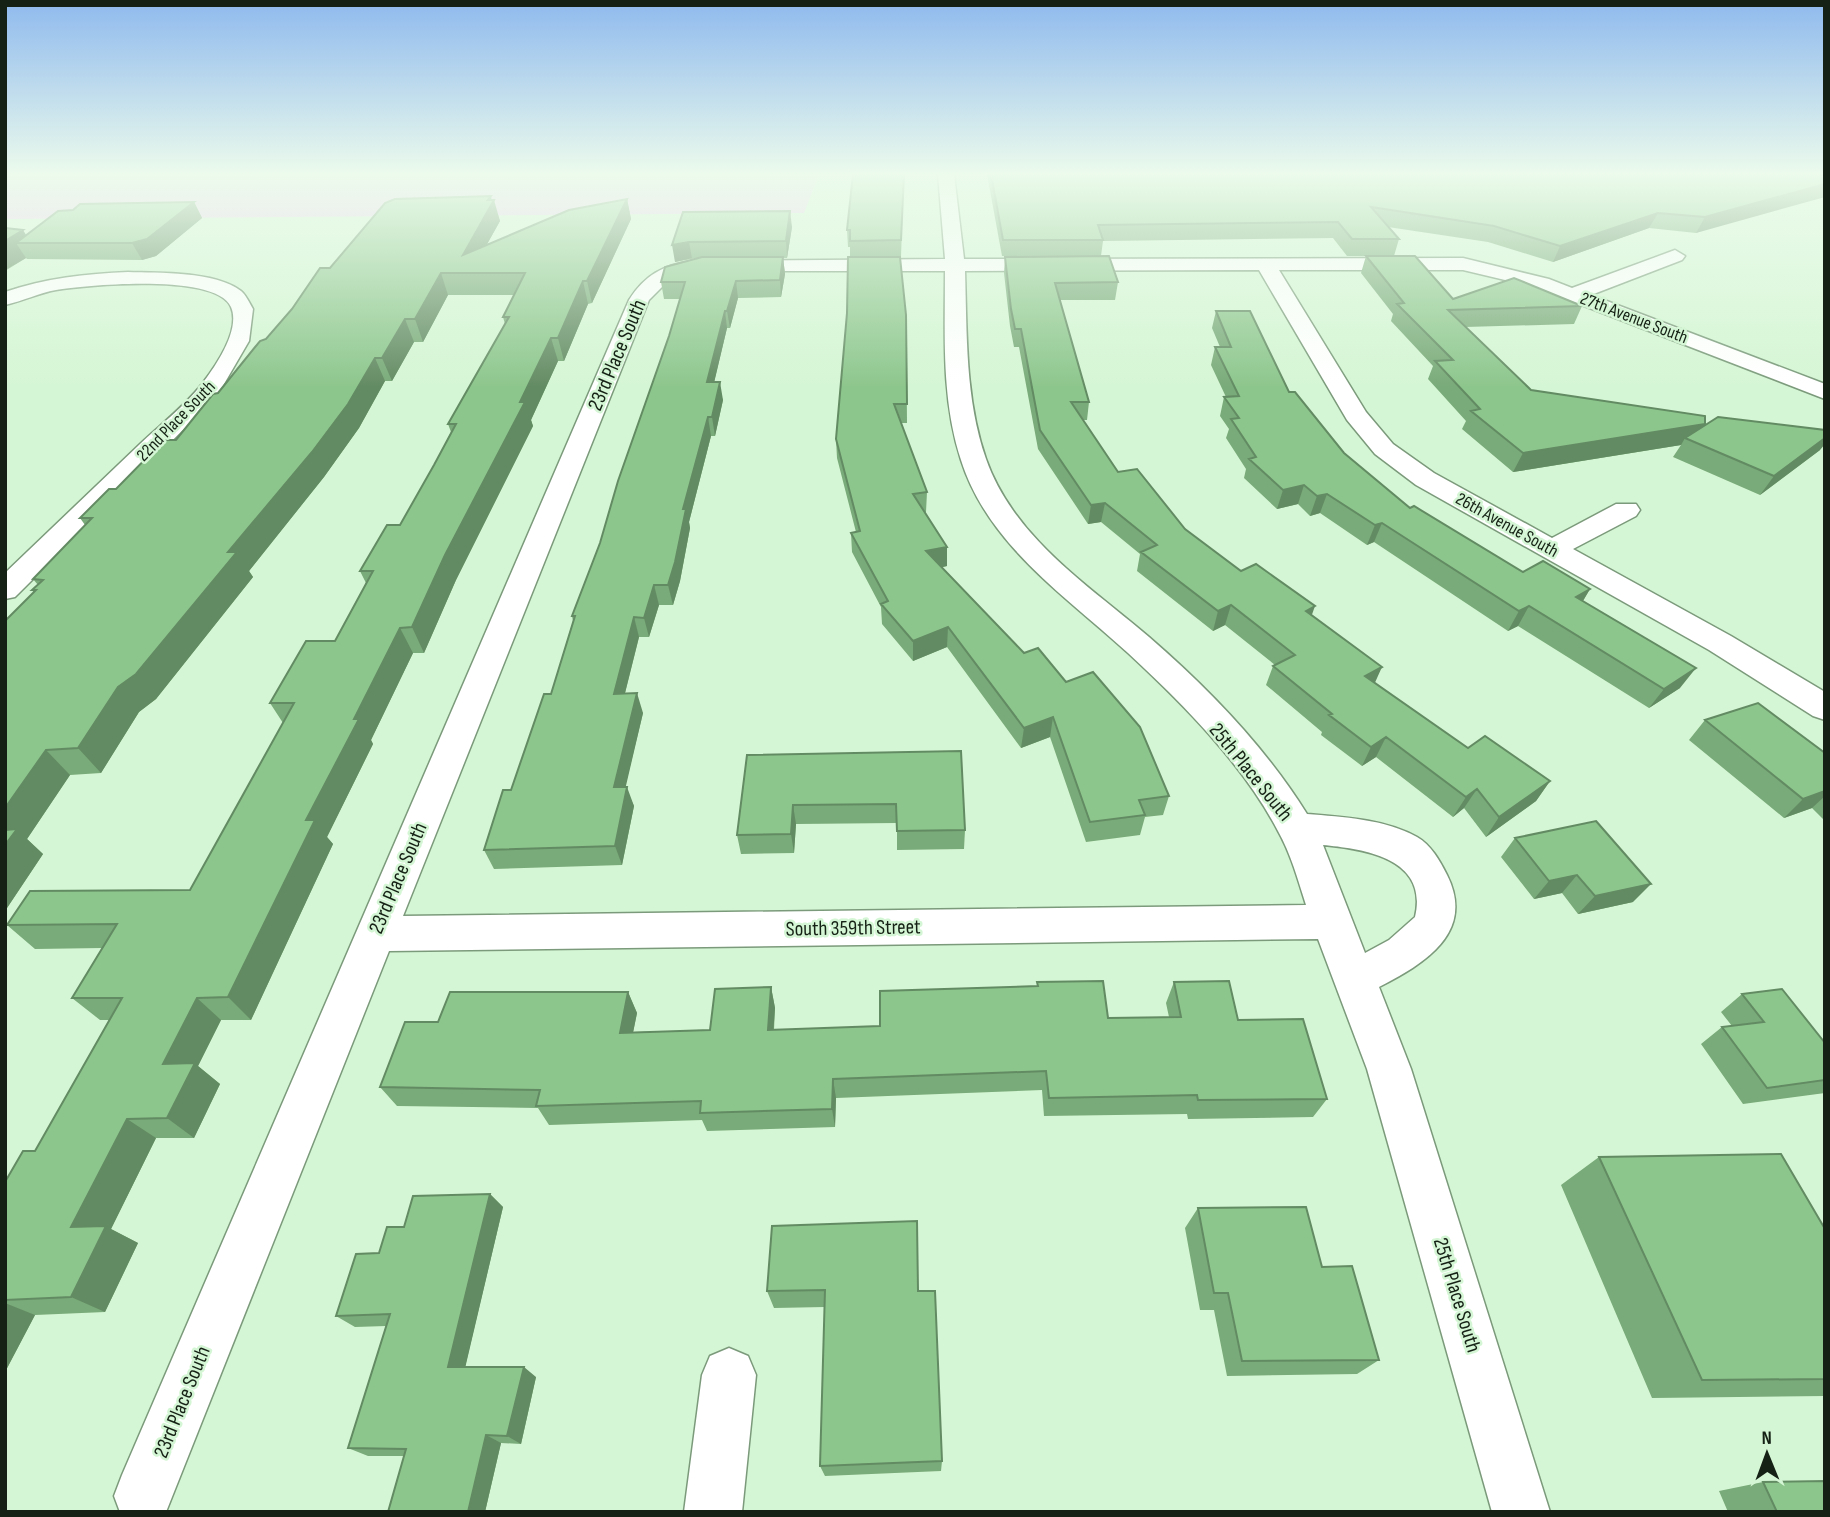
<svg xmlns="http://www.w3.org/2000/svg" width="1830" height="1517" font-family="'Sofia Sans Condensed',sans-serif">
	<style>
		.green { fill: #f4c8f6 }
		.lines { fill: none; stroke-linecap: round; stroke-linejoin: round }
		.minor-casing { stroke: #7b9a7b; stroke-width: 3 }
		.minor { fill: #fff; fill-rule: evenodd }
		.wall { fill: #79aa79 }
		.shaded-wall { fill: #638b63 }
		.building { fill: #8dc68d; stroke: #638b63; stroke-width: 2 }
		.labels { text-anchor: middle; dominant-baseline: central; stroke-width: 5; stroke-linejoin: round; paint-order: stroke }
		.far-street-label { font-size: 18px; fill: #152115; stroke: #d5f6d4 }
		.street-label { font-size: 21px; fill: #152115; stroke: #d5f6d4 }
	</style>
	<rect width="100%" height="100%" fill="#d5f6d4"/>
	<path class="green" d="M 5,174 L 819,174 L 804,213 L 9,219 L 5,218 Z"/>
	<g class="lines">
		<defs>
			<path id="minor" d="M 938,174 L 954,174 L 964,259 L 1463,258 L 1549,279 L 1572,288 L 1675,250 L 1685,256 L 1682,260 L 1591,295 L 1825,384 L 1825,399 L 1535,287 L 1463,270 L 1279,270 L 1366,412 L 1393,444 L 1434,473 L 1552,538 L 1616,504 L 1636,504 L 1640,510 L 1636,516 L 1573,549 L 1731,636 L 1825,692 L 1825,720 L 1813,716 L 1709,650 L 1416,485 L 1375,454 L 1347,420 L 1259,270 L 965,271 C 967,334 965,399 986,459 C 1014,538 1088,585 1149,637 C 1208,688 1266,748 1307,814 C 1343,817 1385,819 1417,837 C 1431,845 1440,861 1447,875 C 1476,933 1424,964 1379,987 L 1411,1069 L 1550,1512 L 1492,1512 L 1367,1069 L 1318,939 L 389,951 L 166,1512 L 120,1512 L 114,1496 L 122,1475 L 629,300 C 645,275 663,265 692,261 L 945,259 ZM 704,271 L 945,271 C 945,334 941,399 961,460 C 988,545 1066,596 1128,653 C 1183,704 1243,764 1278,831 C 1291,854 1298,880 1306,905 L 403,916 L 649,300 L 669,280 ZM 1323,845 C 1364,849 1429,858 1415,917 L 1389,940 L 1365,953 Z
				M 128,272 C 158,273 216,271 241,291 C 246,295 250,304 253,309 L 249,341 L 217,396 L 15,597 L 5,599 L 5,573 C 50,530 95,487 140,444 C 160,425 185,406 202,384 C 215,367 241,330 231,307 C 216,273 88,285 56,290 C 39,293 23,301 5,305 L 5,292 C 46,278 85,274 128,272 Z
				M 729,1348 L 748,1356 L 756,1375 L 742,1512 L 684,1512 L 702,1375 L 710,1356 Z"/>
		</defs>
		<use href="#minor" class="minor-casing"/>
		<use href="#minor" class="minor"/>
	</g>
	<path class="wall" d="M 904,174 L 901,257 L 888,257 L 906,315 L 907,423 L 901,423 L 927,492 L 926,512 L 924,512 L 947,566 L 942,567 L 1024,653 L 1066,682 L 1169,796 L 1163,815 L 1145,817 L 1140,835 L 1086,842 L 1050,737 L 1021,748 L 947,647 L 913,661 L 882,624 L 881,607 L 852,552 L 851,533 L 856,532 L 837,458 L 836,439 L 847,313 L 850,257 L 850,247 L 848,247 L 847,230 Z
		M 987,174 L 1825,174 L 1696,233 L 1649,228 L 1553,262 L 1488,242 L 1388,227 L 1399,239 L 1394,256 L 1347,256 L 1333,238 L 1103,241 L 1101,256 L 1002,256 Z
		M 627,199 L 631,219 L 592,303 L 588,304 L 564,361 L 558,361 L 531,420 L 533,426 L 456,580 L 424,653 L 413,653 L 371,740 L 373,744 L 327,837 L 333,844 L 251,1020 L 221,1020 L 198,1066 L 220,1084 L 194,1138 L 156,1138 L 111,1229 L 138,1243 L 105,1312 L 35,1315 L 5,1372 L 5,1182 L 35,1151 L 109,1020 L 100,1020 L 72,998 L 102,948 L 35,949 L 7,925 L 190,890 L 283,723 L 270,703 L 335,641 L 366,583 L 360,571 L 400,525 L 434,465 L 451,432 L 448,424 L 505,324 L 503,317 L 514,295 L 448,295 L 423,342 L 414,342 L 392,381 L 385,381 L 359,428 L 324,477 L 249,571 L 253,577 L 156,699 L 139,712 L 101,773 L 70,775 L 27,839 L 43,854 L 5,911 L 34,593 L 32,590 L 38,585 L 33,579 L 85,525 L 80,518 L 176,440 L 330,268 L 492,200 L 500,221 L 487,244 Z
		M 194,202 L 202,218 L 156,256 L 142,260 L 27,259 L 26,258 L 5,271 L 5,228 L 26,235 Z
		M 683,212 L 792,227 L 787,258 L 783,258 L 785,274 L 781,297 L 738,298 L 730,328 L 727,328 L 714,382 L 723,400 L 715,436 L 711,436 L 689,522 L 690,528 L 680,581 L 673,605 L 659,605 L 649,637 L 639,637 L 625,693 L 643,713 L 625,787 L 634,806 L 622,865 L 494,869 L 484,850 L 511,790 L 551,694 L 573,621 L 572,616 L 600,543 L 669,336 L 680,299 L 664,299 L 661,282 L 697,258 L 675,262 Z
		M 1366,256 L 1453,299 L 1582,306 L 1574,324 L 1465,327 L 1531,390 L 1705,424 L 1820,450 L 1760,495 L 1673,457 L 1681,445 L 1513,472 L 1462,429 L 1466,421 L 1428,379 L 1433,366 L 1391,321 L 1393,314 L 1361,273 Z
		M 1005,257 L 1118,282 L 1115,300 L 1060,300 L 1089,402 L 1087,420 L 1083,420 L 1118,472 L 1185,529 L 1241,571 L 1312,615 L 1375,683 L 1468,748 L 1550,781 L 1536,801 L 1486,837 L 1464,808 L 1453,817 L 1376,757 L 1362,766 L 1321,735 L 1322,732 L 1266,685 L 1273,666 L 1275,665 L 1225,625 L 1213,631 L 1137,571 L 1140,554 L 1101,522 L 1088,524 L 1038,449 L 1019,347 L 1014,347 L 1010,326 L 1004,273 Z
		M 1216,311 L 1344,453 L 1410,508 L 1523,572 L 1590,589 L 1583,601 L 1680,688 L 1649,708 L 1518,626 L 1508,631 L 1374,542 L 1367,545 L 1320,513 L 1310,516 L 1298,504 L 1277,509 L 1244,478 L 1246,469 L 1226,438 L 1229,429 L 1220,416 L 1224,397 L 1226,397 L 1211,365 L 1215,347 L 1220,347 L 1212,328 Z
		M 1705,720 L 1825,753 L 1825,821 L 1812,808 L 1784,818 L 1689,740 Z
		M 961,751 L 965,830 L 964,849 L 897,850 L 897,823 L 796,824 L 794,853 L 741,854 L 737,835 L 747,755 Z
		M 1515,838 L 1633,902 L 1578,914 L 1562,893 L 1534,899 L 1501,857 Z
		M 1037,982 L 1108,1018 L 1169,1017 L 1166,1003 L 1174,982 L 1238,1020 L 1327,1099 L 1313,1117 L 1188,1119 L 1187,1114 L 1044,1116 L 1042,1090 L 836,1098 L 835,1127 L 707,1131 L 702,1120 L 549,1125 L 538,1108 L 397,1106 L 380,1087 L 438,1022 L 628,992 L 637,1013 L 633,1032 L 710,1030 L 771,987 L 775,1008 L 774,1030 L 880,1026 L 1037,986 Z
		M 1742,994 L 1825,1043 L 1825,1093 L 1743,1104 L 1701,1044 L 1722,1027 L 1732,1026 L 1721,1012 Z
		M 1599,1157 L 1825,1229 L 1825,1396 L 1652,1398 L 1561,1185 Z
		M 490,1194 L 503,1207 L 465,1367 L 536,1377 L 521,1444 L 501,1443 L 485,1512 L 388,1512 L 404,1456 L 368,1456 L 348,1448 L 386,1326 L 355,1327 L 336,1316 L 404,1227 Z
		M 1198,1208 L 1322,1267 L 1379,1360 L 1357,1374 L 1227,1376 L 1214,1310 L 1200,1310 L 1185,1228 Z
		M 772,1226 L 918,1291 L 942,1461 L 941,1471 L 825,1476 L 820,1466 L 825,1307 L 774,1308 L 767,1291 Z
		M 1763,1482 L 1825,1512 L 1728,1512 L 1719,1491 Z"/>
	<path class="shaded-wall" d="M 1825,184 L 1825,197 L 1696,233 L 1705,217 Z
		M 491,196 L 492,202 L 494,200 L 500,221 L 471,273 L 463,255 Z
		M 627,199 L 631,219 L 592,303 L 587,281 Z
		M 194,202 L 202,218 L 156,256 L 142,260 L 132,243 Z
		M 790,211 L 792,227 L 787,258 L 786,241 Z
		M 1658,213 L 1649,228 L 1553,262 L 1560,246 Z
		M 23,230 L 31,243 L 16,243 L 26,258 L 5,270 L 5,241 Z
		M 689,242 L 692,258 L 675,262 L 672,245 Z
		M 783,257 L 785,274 L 781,297 L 780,280 Z
		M 441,273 L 448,295 L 423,342 L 415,319 Z
		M 583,281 L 588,304 L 564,361 L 558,338 Z
		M 736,281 L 738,298 L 730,328 L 727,311 Z
		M 725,311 L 727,328 L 710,400 L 707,382 Z
		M 405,319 L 414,342 L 392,381 L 382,358 Z
		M 551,338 L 558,361 L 531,420 L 533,426 L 456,580 L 424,653 L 412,627 L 445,555 Z
		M 375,358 L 385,381 L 359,428 L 324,477 L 249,571 L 253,577 L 156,699 L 139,712 L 101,773 L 78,748 L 118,687 Z
		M 720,382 L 723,400 L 715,436 L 712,417 Z
		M 708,417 L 711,436 L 689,522 L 690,528 L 680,581 L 673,605 L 668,585 L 683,509 Z
		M 1705,424 L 1694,442 L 1685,438 L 1681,445 L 1513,472 L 1523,453 Z
		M 1825,438 L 1825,444 L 1820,450 L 1760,495 L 1774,476 Z
		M 1304,485 L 1298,504 L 1277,509 L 1283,490 Z
		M 1327,494 L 1320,513 L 1310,516 L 1317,496 Z
		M 1105,503 L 1101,522 L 1088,524 L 1091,505 Z
		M 1382,523 L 1374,542 L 1367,545 L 1375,525 Z
		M 947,547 L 947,566 L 926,571 L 926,551 Z
		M 654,585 L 659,605 L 649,637 L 644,618 Z
		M 1590,589 L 1578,609 L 1576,597 Z
		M 1231,605 L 1225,625 L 1213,631 L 1218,611 Z
		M 1315,606 L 1308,626 L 1306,611 Z
		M 1529,606 L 1518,626 L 1508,631 L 1519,611 Z
		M 634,617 L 639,637 L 620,713 L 614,694 Z
		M 948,627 L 947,647 L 913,661 L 913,641 Z
		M 400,628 L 413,653 L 371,740 L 373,744 L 327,837 L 333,844 L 251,1020 L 228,997 L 306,820 L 354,719 Z
		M 1382,667 L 1373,687 L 1365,676 Z
		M 1696,668 L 1680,688 L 1649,708 L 1664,689 Z
		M 637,693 L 643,713 L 621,807 L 614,787 Z
		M 1053,717 L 1050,737 L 1021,748 L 1024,728 Z
		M 1386,737 L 1376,757 L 1362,766 L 1371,747 Z
		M 46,750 L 70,775 L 27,839 L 43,854 L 5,911 L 5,808 Z
		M 1550,781 L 1536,801 L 1486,837 L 1499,817 Z
		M 627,787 L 634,806 L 622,865 L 615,846 Z
		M 1477,789 L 1464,808 L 1453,817 L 1466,797 Z
		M 1825,791 L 1825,796 L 1812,808 L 1784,818 L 1803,799 Z
		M 793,805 L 796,824 L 794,853 L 791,834 Z
		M 1577,875 L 1562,893 L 1534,899 L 1549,881 Z
		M 1651,884 L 1633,902 L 1578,914 L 1595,896 Z
		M 771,987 L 775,1008 L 772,1050 L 768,1030 Z
		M 628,992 L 637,1013 L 629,1053 L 620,1033 Z
		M 197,998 L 221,1020 L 198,1066 L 220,1084 L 194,1138 L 167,1118 L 163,1064 Z
		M 833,1079 L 836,1098 L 835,1127 L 832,1109 Z
		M 127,1119 L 156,1138 L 111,1229 L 138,1243 L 105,1312 L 71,1297 L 71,1227 Z
		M 490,1194 L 503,1207 L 463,1377 L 448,1367 Z
		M 5,1303 L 35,1315 L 5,1372 Z
		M 524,1367 L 536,1377 L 521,1444 L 507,1436 Z
		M 486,1435 L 501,1443 L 485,1512 L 468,1512 Z"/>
	<path class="building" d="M 853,174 L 904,174 L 901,240 L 850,241 L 850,230 L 847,230 Z
		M 991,174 L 1825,174 L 1825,184 L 1705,217 L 1658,213 L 1560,246 L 1494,226 L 1371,207 L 1399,239 L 1352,239 L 1338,222 L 1098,225 L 1103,240 L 1003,240 Z
		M 491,196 L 488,200 L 494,200 L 463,255 L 569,210 L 627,199 L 587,281 L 583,281 L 558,338 L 551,338 L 520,402 L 525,402 L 445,555 L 412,627 L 400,628 L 354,719 L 359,719 L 306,820 L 315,820 L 228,997 L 197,998 L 163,1064 L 195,1063 L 167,1118 L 127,1119 L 71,1227 L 106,1226 L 71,1297 L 5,1300 L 5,1182 L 23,1151 L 35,1151 L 122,998 L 72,998 L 117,924 L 7,925 L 30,891 L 190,890 L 294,703 L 270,703 L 306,641 L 335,641 L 373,571 L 360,571 L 387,525 L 400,525 L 434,465 L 456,424 L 448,424 L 509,317 L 503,317 L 525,273 L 441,273 L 415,319 L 405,319 L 382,358 L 375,358 L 348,404 L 312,452 L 228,552 L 237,552 L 136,674 L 118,687 L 78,748 L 46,750 L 5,808 L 5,621 L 36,590 L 32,590 L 43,580 L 33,579 L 92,518 L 80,518 L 109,489 L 116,489 L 164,440 L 176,440 L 213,394 L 218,393 L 260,341 L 266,339 L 292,309 L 320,268 L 330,268 L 385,203 L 395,199 Z
		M 194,202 L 147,239 L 132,243 L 16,243 L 58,211 L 73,210 L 80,204 Z
		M 790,211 L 786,241 L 689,242 L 672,245 L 683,212 Z
		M 5,228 L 23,230 L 5,241 Z
		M 1109,256 L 1118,282 L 1055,283 L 1089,402 L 1071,402 L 1118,472 L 1137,469 L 1185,529 L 1241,571 L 1256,564 L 1315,606 L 1306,611 L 1382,667 L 1365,676 L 1468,748 L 1485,736 L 1550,781 L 1499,817 L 1477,789 L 1466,797 L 1386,737 L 1371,747 L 1329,715 L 1332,714 L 1273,666 L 1295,655 L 1231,605 L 1218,611 L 1141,552 L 1157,545 L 1105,503 L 1091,505 L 1040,430 L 1021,329 L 1015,329 L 1011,309 L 1005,257 Z
		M 1366,256 L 1415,256 L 1453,299 L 1514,278 L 1582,306 L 1448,310 L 1531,390 L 1705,416 L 1705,424 L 1523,453 L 1471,411 L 1480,409 L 1435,361 L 1453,360 L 1397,304 L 1404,303 Z
		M 702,257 L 783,257 L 780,280 L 736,281 L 727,311 L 725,311 L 707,382 L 720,382 L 712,417 L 708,417 L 683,509 L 686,509 L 675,562 L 668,585 L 654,585 L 644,618 L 634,617 L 614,694 L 637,693 L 614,787 L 627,787 L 615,846 L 484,850 L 503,790 L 511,790 L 544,694 L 551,694 L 575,616 L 572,616 L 600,543 L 618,481 L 669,336 L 685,282 L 661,282 L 665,267 Z
		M 848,257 L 900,257 L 906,315 L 907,404 L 894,404 L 927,492 L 913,494 L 947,547 L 926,551 L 1024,653 L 1038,648 L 1066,682 L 1093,672 L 1140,727 L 1169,796 L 1139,800 L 1145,815 L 1090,822 L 1053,717 L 1024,728 L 948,627 L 913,641 L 881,604 L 888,601 L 851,533 L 860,531 L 836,439 L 847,313 Z
		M 1216,311 L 1250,311 L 1289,392 L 1295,392 L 1344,453 L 1410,508 L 1414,506 L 1523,572 L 1543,561 L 1590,589 L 1576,597 L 1696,668 L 1664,689 L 1529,606 L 1519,611 L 1382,523 L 1375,525 L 1327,494 L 1317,496 L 1304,485 L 1283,490 L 1249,459 L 1256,457 L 1231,419 L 1239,418 L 1224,397 L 1239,396 L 1215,347 L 1231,347 Z
		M 1718,417 L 1825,430 L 1825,438 L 1774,476 L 1685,438 Z
		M 1758,703 L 1825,753 L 1825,791 L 1803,799 L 1705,720 Z
		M 961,751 L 965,830 L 897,831 L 896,804 L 793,805 L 791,834 L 737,835 L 747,755 Z
		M 1596,821 L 1651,884 L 1595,896 L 1577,875 L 1549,881 L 1515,838 Z
		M 17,829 L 5,845 L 5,830 Z
		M 1103,981 L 1108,1018 L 1181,1017 L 1174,982 L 1229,981 L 1238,1020 L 1303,1019 L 1327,1099 L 1198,1100 L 1197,1095 L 1049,1098 L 1046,1071 L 833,1079 L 832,1109 L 700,1113 L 701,1101 L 536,1106 L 540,1090 L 380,1087 L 405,1022 L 438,1022 L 450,992 L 628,992 L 620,1033 L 710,1030 L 715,989 L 771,987 L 768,1030 L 880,1026 L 880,991 L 1038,986 L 1037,982 Z
		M 1782,989 L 1825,1043 L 1825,1080 L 1767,1088 L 1722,1027 L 1764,1022 L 1742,994 Z
		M 1781,1154 L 1825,1229 L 1825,1379 L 1702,1380 L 1599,1157 Z
		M 490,1194 L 448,1367 L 524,1367 L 507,1436 L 486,1435 L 468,1512 L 388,1512 L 406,1449 L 348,1448 L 390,1314 L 336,1316 L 356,1254 L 379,1253 L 387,1227 L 404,1227 L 413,1196 Z
		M 1306,1207 L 1322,1267 L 1352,1266 L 1379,1360 L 1242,1361 L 1228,1293 L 1214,1293 L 1198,1208 Z
		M 917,1221 L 918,1291 L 935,1291 L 942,1461 L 820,1466 L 825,1290 L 767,1291 L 772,1226 Z
		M 1825,1481 L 1825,1512 L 1777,1512 L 1763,1482 Z"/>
	<linearGradient id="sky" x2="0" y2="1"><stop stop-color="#8fbaee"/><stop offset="0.45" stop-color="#ecfbec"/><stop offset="1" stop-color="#ecfbec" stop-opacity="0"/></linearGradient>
	<rect width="1830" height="387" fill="url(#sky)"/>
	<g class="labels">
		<g class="far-street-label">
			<text transform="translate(1634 318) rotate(21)">27th Avenue South</text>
			<text transform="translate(176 421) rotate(-46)">22nd Place South</text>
			<text transform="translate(1507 525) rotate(29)">26th Avenue South</text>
		</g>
		<g class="street-label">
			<text transform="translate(617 355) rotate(-67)">23rd Place South</text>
			<text transform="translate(1251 772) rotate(51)">25th Place South</text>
			<text transform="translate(398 878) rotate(-67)">23rd Place South</text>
			<text transform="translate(853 928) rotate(-1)">South 359th Street</text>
			<text transform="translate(1457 1295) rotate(73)">25th Place South</text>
			<text transform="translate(182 1402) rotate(-68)">23rd Place South</text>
		</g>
	</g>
	<rect width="1830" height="1517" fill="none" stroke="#152115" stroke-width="14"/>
	<g transform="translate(1767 1454) rotate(359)" stroke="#d5f6d4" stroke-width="5" paint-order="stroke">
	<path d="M0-5L12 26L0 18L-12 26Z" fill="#152115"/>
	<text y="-10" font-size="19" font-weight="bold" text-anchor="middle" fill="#152115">N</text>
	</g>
</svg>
